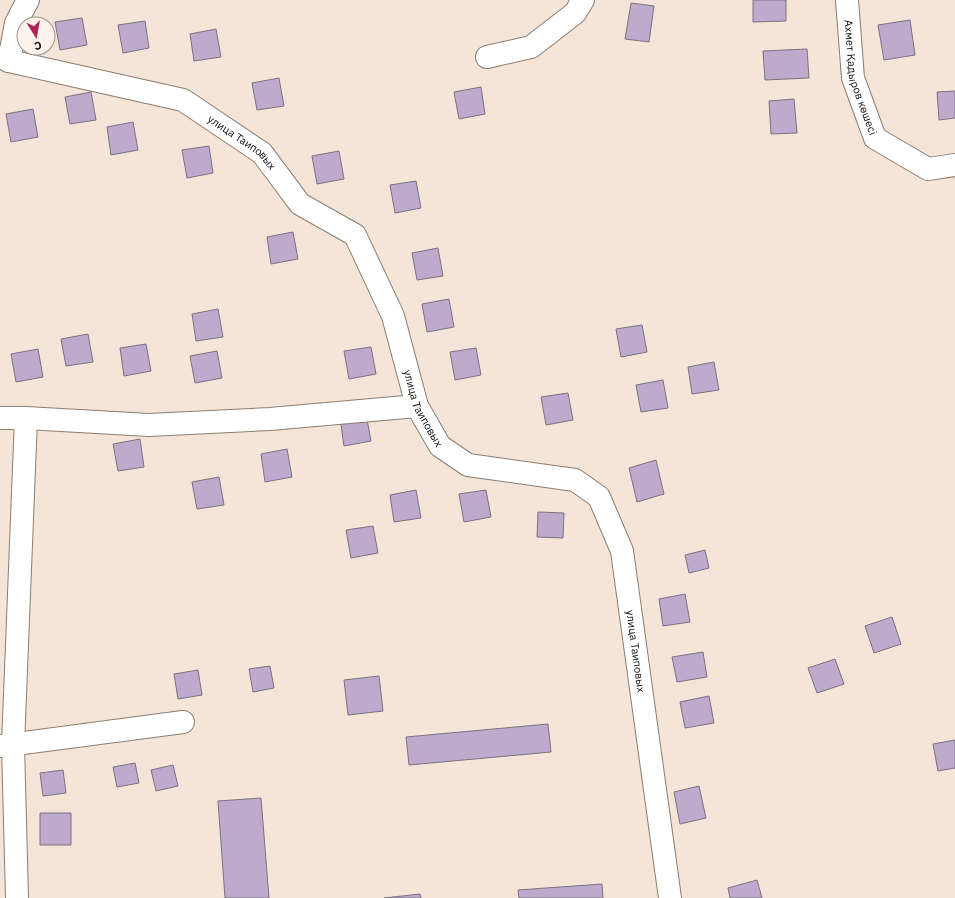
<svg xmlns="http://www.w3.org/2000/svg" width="955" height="898" font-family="'IBM Plex Sans',sans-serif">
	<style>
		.building { fill: #beaacc; stroke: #7a7280 }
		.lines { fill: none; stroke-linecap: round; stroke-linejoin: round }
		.minor-casing { stroke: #8b7d71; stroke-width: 24 }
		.minor { stroke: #fff; stroke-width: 22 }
		.labels { text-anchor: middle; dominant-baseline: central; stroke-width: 3; stroke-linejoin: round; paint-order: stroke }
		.street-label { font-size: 11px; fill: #0f0b07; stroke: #fdf3ec }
	</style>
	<rect width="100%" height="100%" fill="#f4e5d8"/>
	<path class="building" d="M 753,0 L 786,0 L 786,21 L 753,22 Z
		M 631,3 L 654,6 L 649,42 L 625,39 Z
		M 82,18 L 87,45 L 60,50 L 55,22 Z
		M 910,20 L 915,55 L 884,60 L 878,25 Z
		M 145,21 L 149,48 L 123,53 L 118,25 Z
		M 216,29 L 221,57 L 194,61 L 190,34 Z
		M 807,49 L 809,78 L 765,80 L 763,51 Z
		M 279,78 L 284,106 L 257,110 L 252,83 Z
		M 481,87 L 485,114 L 459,119 L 454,92 Z
		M 955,91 L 955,118 L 939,120 L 937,92 Z
		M 91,92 L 96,120 L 70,124 L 65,97 Z
		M 794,99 L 797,133 L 771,134 L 769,101 Z
		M 33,109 L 38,137 L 11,142 L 6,114 Z
		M 133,122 L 138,150 L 111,155 L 107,127 Z
		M 209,146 L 213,173 L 187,178 L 182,150 Z
		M 339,151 L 344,179 L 317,184 L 312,156 Z
		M 416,181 L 421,208 L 395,213 L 390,185 Z
		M 293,232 L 298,259 L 271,264 L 267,237 Z
		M 438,248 L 443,276 L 417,280 L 412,253 Z
		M 449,299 L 454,327 L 427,332 L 422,304 Z
		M 218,309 L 223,337 L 196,341 L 192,314 Z
		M 642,325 L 647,352 L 621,357 L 616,329 Z
		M 88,334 L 93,362 L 66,366 L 61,339 Z
		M 146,344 L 151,371 L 124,376 L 120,348 Z
		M 371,347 L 376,374 L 349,379 L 344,351 Z
		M 476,348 L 481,375 L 455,380 L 450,352 Z
		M 38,349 L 43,377 L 16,382 L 11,354 Z
		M 217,351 L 222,378 L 195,383 L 190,356 Z
		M 714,362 L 719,390 L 692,394 L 688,367 Z
		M 663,380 L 668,408 L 641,412 L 636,385 Z
		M 568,393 L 573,420 L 546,425 L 541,397 Z
		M 366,414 L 371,441 L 344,446 L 340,418 Z
		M 140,439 L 144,467 L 118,471 L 113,444 Z
		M 287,449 L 292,477 L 265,482 L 261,454 Z
		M 656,460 L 664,494 L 637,502 L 629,468 Z
		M 219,477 L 224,505 L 197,509 L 192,482 Z
		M 416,490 L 421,518 L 394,522 L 390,495 Z
		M 486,490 L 491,517 L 464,522 L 459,494 Z
		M 538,512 L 564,513 L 563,538 L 537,537 Z
		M 373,526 L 378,553 L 351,558 L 346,530 Z
		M 705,550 L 709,568 L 689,573 L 685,555 Z
		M 685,594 L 690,622 L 663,626 L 659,599 Z
		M 892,617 L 901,644 L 874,653 L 865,626 Z
		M 703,652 L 707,677 L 677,682 L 672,657 Z
		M 835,659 L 844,684 L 817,693 L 808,668 Z
		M 270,666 L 274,688 L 253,692 L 249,669 Z
		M 198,670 L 202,695 L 178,699 L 174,674 Z
		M 379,676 L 383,711 L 348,715 L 344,680 Z
		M 709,696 L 714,723 L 685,728 L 680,702 Z
		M 548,724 L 551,752 L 409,765 L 406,737 Z
		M 955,740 L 955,768 L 938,771 L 933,744 Z
		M 135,763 L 139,783 L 117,787 L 113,767 Z
		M 173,765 L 178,786 L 156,791 L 151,770 Z
		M 63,770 L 66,793 L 43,796 L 40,773 Z
		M 699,786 L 706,818 L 680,824 L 674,792 Z
		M 261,798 L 269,898 L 225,898 L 218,801 Z
		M 40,813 L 71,813 L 71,845 L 40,845 Z
		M 757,880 L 762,898 L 730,898 L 728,888 Z
		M 602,884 L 603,898 L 519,898 L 518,890 Z
		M 420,894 L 421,898 L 384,898 Z"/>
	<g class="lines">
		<defs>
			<g id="minor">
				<path id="s1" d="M 847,0 L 853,78 L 875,138 L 928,169 L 955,165"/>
				<path id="s2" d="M 0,57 L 9,61 L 183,100 L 262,153 L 300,204 L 355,235 L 393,316 L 417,406 L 440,446 L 468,465 L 575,480 L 599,497 L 622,551 L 670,898"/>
				<path d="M 487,57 L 531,47 L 575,13 L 583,0"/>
				<path d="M 9,61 L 16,23 L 28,0"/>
				<path d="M 0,418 L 26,418 L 149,425 L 270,419 L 417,406"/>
				<path d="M 0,746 L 183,722"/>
				<path d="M 17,898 L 13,745 L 26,418"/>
			</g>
		</defs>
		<use href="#minor" class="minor-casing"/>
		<use href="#minor" class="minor"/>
	</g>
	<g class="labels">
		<g class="street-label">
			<text stroke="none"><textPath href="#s1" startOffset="79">Ахмет Қадыров көшесі</textPath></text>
			<text stroke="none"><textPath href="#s2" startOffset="261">улица Таиповых</textPath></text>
			<text stroke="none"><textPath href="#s2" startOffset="597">улица Таиповых</textPath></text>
			<text stroke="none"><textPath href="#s2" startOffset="970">улица Таиповых</textPath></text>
		</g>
	</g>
	<g transform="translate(36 36) rotate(169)"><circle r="19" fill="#fdf3ec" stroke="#9e9690"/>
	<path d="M0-3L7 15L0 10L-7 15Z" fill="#b12155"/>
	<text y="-6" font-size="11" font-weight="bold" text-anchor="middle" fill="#0f0b07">С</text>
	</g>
</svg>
